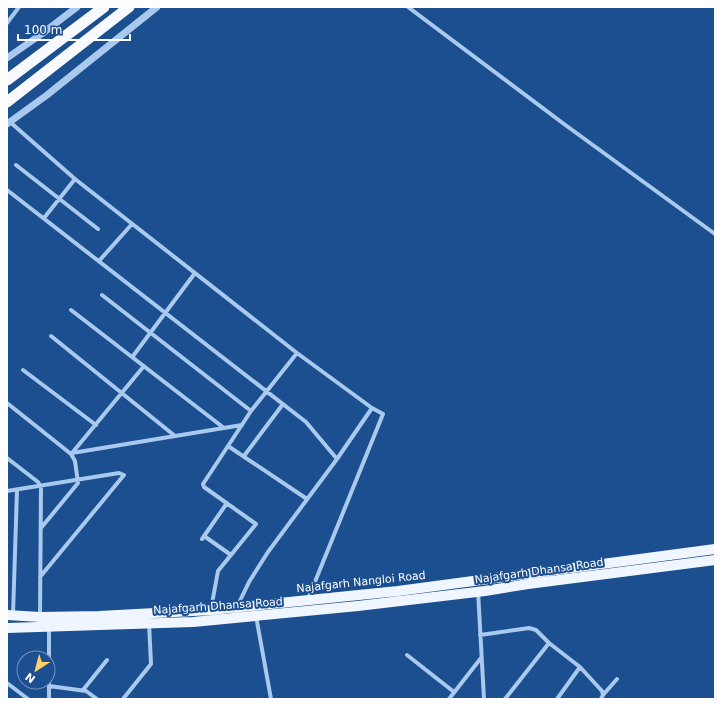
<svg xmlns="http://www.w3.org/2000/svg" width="722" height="706" font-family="'DejaVu Sans',sans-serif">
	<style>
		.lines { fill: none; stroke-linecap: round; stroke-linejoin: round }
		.minor { stroke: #a9c9ee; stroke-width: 4 }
		.tertiary { stroke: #a9c9ee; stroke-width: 7 }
		.primary { stroke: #f0f6ff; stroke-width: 10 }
		.trunk { stroke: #f8faff; stroke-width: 11 }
		.labels { text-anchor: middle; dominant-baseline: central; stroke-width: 4; stroke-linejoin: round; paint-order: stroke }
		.street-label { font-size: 11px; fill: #fff; stroke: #1b4f8f }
	</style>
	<rect width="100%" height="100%" fill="#1b4f8f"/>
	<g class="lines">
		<path class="minor" d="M 408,7 L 564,124 L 715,234
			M 7,23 L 19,7
			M 10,122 L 75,179 L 297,353 L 372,408 L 337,459 L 268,552 L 249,582 L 237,607 L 238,617
			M 16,165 L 98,229
			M 7,190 L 306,422 L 337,459
			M 44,218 L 75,179
			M 99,261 L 132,224
			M 102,295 L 251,411
			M 71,310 L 224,428
			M 51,336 L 175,436
			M 133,356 L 195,273
			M 23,370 L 96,425
			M 7,403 L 71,454 L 75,461 L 78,483 L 41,528
			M 228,446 L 307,499
			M 72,453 L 242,425
			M 72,453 L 144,366
			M 244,456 L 283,404
			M 7,458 L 38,482 L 41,487 L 40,616
			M 7,491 L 119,473 L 124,475 L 40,577
			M 204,536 L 231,555
			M 202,539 L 227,503
			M 478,591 L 484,699
			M 308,599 L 383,414 L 372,408
			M 211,609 L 218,571 L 256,524 L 204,487 L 203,484 L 251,411 L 297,353
			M 13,615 L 17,490
			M 256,616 L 271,699
			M 49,627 L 49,699
			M 480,635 L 529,628 L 536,630 L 549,643 L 580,667 L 602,691 L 603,695 L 601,699
			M 407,655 L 454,692
			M 7,683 L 28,699
			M 49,686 L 86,691 L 97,699
			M 83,690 L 107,660
			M 603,695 L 617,679
			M 123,699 L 151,664 L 149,623
			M 449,699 L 481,658
			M 505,699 L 549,643
			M 557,699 L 580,667"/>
		<path class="tertiary" d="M 7,58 L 43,33 L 77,7
			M 7,124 L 47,95 L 157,7"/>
		<path class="primary" d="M 7,615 L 40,617 L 99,616 L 211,610 L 398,591 L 715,549
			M 7,628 L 193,622 L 358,606 L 485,591 L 528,584 L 715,560"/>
		<path class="trunk" d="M 7,80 L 104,7
			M 7,102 L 129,7"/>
	</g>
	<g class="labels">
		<g class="street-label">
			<text transform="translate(539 571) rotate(-8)">Najafgarh Dhansa Road</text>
			<text transform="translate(361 582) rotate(-6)">Najafgarh Nangloi Road</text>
			<text transform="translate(218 606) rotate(-4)">Najafgarh Dhansa Road</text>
		</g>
	</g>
	<rect width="722" height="706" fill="none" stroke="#ffffff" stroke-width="16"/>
	<g transform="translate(36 670) rotate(216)"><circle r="19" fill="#1b4f8f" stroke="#7695bc"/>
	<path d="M0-3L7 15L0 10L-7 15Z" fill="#ffd166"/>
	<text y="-6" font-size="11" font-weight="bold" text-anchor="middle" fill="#ffffff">N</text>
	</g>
	<path d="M18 34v6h112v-6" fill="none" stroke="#ffffff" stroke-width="2"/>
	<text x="24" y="34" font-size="12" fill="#ffffff" stroke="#1b4f8f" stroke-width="3" paint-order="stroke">100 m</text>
</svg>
